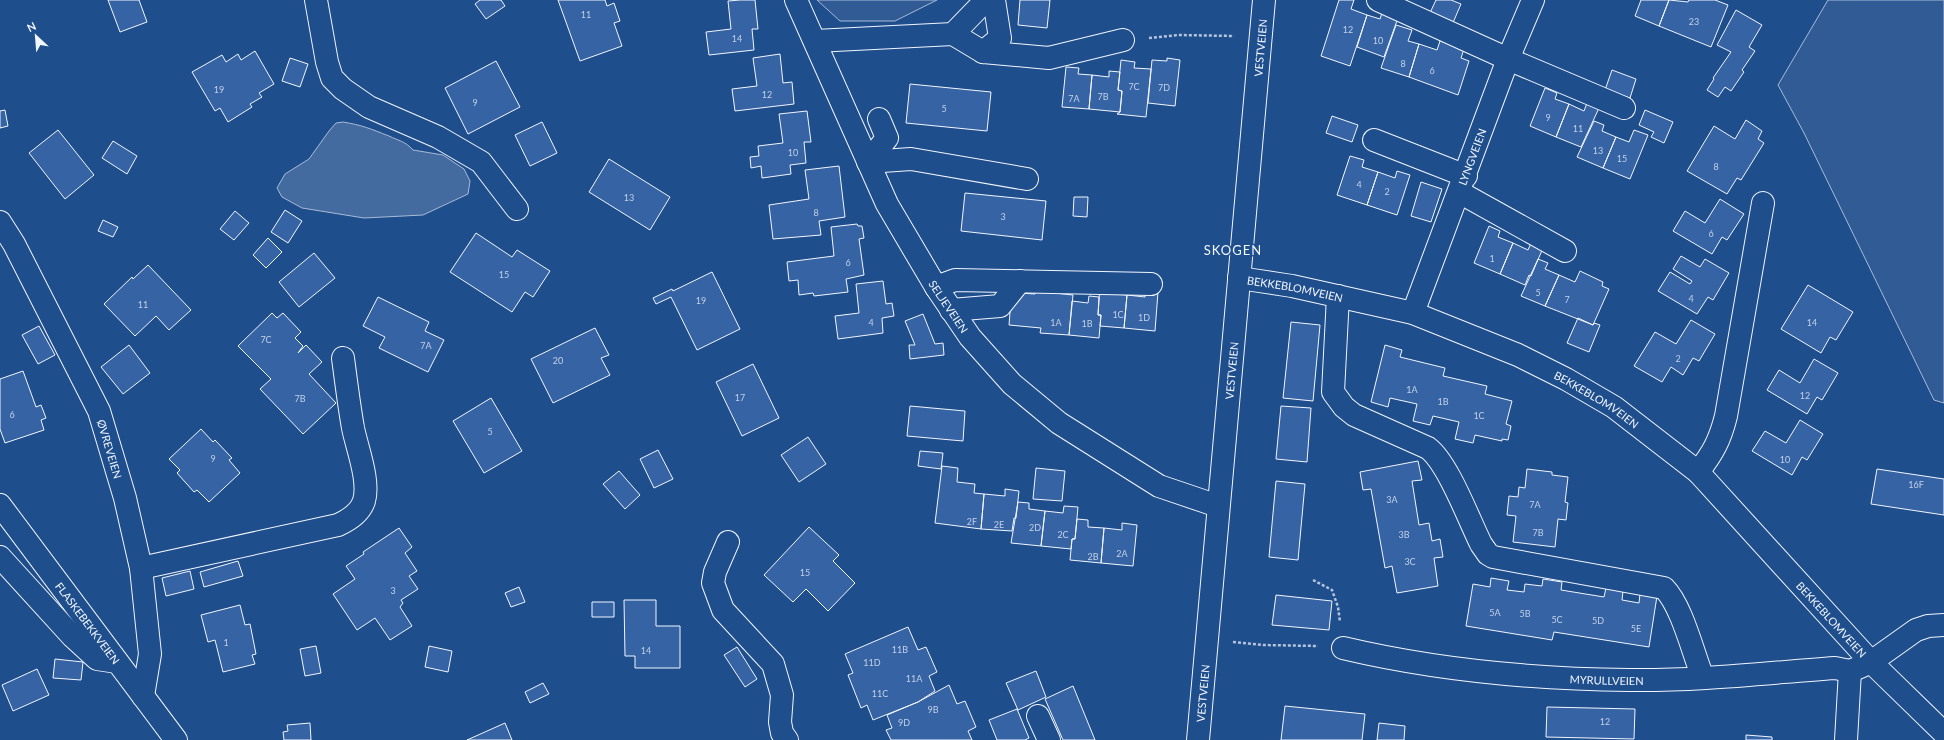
<svg xmlns="http://www.w3.org/2000/svg" width="1944" height="740" font-family="Lato,sans-serif">
	<style>
		.green { fill: #305b95; stroke: #a8bbd7 }
		.water { fill: #446ba0; stroke: #a8bbd7 }
		.building { fill: #3563a3; stroke: #f2f6ff }
		.lines { fill: none; stroke-linecap: round; stroke-linejoin: round }
		.minor-casing { stroke: #f2f6ff; stroke-width: 24 }
		.major-casing { stroke: #f2f6ff; stroke-width: 24 }
		.path { stroke: #b3c4dc; stroke-width: 2.5; stroke-dasharray: 3 2; stroke-linecap: butt }
		.minor { stroke: #1f4e8c; stroke-width: 22 }
		.major { stroke: #1f4e8c; stroke-width: 22 }
		.labels { text-anchor: middle; dominant-baseline: central; stroke-width: 3; stroke-linejoin: round; paint-order: stroke }
		.number-label { font-size: 9px; fill: #c3d1e8 }
		.street-label { font-size: 11px; fill: #f2f6ff; stroke: #1f4e8c }
		.quarter-label { font-size: 13px; letter-spacing: 1px; fill: #f2f6ff; stroke: #1f4e8c }
	</style>
	<rect width="100%" height="100%" fill="#1f4e8c"/>
	<path class="green" d="M 817,0 L 937,0 L 895,21 L 840,21 Z
		M 1828,0 L 1944,0 L 1944,403 L 1934,400 L 1804,133 L 1778,85 Z"/>
	<path class="water" d="M 343,122 C 362,125 371,129 389,136 C 399,141 405,141 413,150 L 443,155 L 464,169 L 470,181 L 468,194 L 423,215 L 364,218 L 302,208 L 282,197 L 277,188 L 285,174 L 309,159 L 329,131 L 336,123 Z"/>
	<path class="building" d="M 108,0 L 139,0 L 147,22 L 120,32 Z
		M 480,0 L 501,0 L 505,6 L 486,19 L 475,4 Z
		M 558,0 L 605,0 L 607,6 L 614,3 L 620,21 L 614,23 L 622,46 L 580,61 Z
		M 740,0 L 755,0 L 758,29 L 752,29 L 754,50 L 709,55 L 706,32 L 731,29 L 728,1 Z
		M 1020,0 L 1050,0 L 1047,28 L 1018,25 Z
		M 1339,0 L 1354,0 L 1351,9 L 1367,15 L 1350,66 L 1321,56 Z
		M 1436,0 L 1451,0 L 1461,4 L 1452,25 L 1429,15 Z
		M 1641,0 L 1669,0 L 1659,26 L 1635,16 Z
		M 1669,0 L 1688,2 L 1689,0 L 1715,0 L 1728,5 L 1711,47 L 1659,26 Z
		M 1736,10 L 1762,25 L 1749,47 L 1755,51 L 1742,70 L 1744,72 L 1731,91 L 1725,87 L 1718,97 L 1707,90 L 1714,79 L 1713,78 L 1731,52 L 1717,45 Z
		M 1382,13 L 1398,18 L 1384,57 L 1357,47 L 1367,15 L 1380,19 Z
		M 1396,25 L 1412,30 L 1408,41 L 1419,44 L 1409,77 L 1381,68 Z
		M 1440,41 L 1464,49 L 1461,58 L 1469,61 L 1458,95 L 1409,77 L 1419,44 L 1437,50 Z
		M 255,51 L 274,84 L 259,93 L 262,97 L 250,104 L 252,107 L 228,122 L 220,108 L 215,111 L 192,72 L 222,55 L 226,62 L 238,54 L 241,60 Z
		M 780,54 L 783,83 L 792,82 L 794,104 L 735,111 L 732,89 L 757,86 L 753,58 Z
		M 290,58 L 308,64 L 300,87 L 282,81 Z
		M 1167,58 L 1180,60 L 1175,106 L 1148,103 L 1152,60 L 1167,61 Z
		M 1121,60 L 1135,62 L 1134,68 L 1151,69 L 1146,117 L 1117,114 L 1120,112 L 1122,91 L 1118,90 Z
		M 496,61 L 520,107 L 468,134 L 445,88 Z
		M 1066,67 L 1079,68 L 1078,74 L 1092,75 L 1089,109 L 1062,107 Z
		M 1612,70 L 1636,79 L 1630,98 L 1605,90 Z
		M 1109,71 L 1120,72 L 1118,90 L 1122,91 L 1120,112 L 1089,109 L 1092,75 L 1109,77 Z
		M 910,84 L 991,92 L 987,131 L 906,123 Z
		M 1545,88 L 1557,93 L 1555,99 L 1569,104 L 1556,137 L 1530,126 Z
		M 1587,103 L 1599,108 L 1581,147 L 1556,137 L 1569,104 L 1584,111 Z
		M 5,110 L 8,126 L 0,128 L 0,111 Z
		M 1645,110 L 1673,122 L 1664,143 L 1651,137 L 1654,132 L 1639,125 Z
		M 807,111 L 811,142 L 804,142 L 806,163 L 790,165 L 791,174 L 762,178 L 761,166 L 751,168 L 750,157 L 759,156 L 758,146 L 783,143 L 779,114 Z
		M 1332,116 L 1358,125 L 1352,142 L 1326,133 Z
		M 1746,120 L 1762,131 L 1758,139 L 1764,143 L 1741,180 L 1737,178 L 1727,194 L 1687,171 L 1714,126 L 1735,139 Z
		M 1594,121 L 1604,125 L 1602,131 L 1616,137 L 1603,168 L 1577,157 Z
		M 542,122 L 557,153 L 530,166 L 515,135 Z
		M 58,130 L 94,175 L 65,199 L 29,153 Z
		M 1634,130 L 1648,135 L 1630,179 L 1603,168 L 1616,137 L 1629,142 Z
		M 113,141 L 137,156 L 127,174 L 102,158 Z
		M 1350,156 L 1364,160 L 1362,167 L 1378,172 L 1367,205 L 1337,195 Z
		M 609,159 L 670,197 L 650,230 L 589,192 Z
		M 839,166 L 845,217 L 819,221 L 821,235 L 773,239 L 769,205 L 809,199 L 805,170 Z
		M 1397,171 L 1410,175 L 1397,215 L 1367,205 L 1378,172 L 1395,178 Z
		M 1421,182 L 1442,189 L 1431,222 L 1411,216 Z
		M 965,193 L 1046,201 L 1042,240 L 961,231 Z
		M 1074,197 L 1088,197 L 1087,217 L 1073,216 Z
		M 1720,199 L 1744,214 L 1727,240 L 1722,237 L 1712,254 L 1673,231 L 1685,211 L 1705,223 Z
		M 285,210 L 302,221 L 288,243 L 271,232 Z
		M 235,211 L 249,223 L 234,240 L 220,229 Z
		M 103,220 L 118,227 L 113,237 L 98,231 Z
		M 857,224 L 858,226 L 862,226 L 864,238 L 859,239 L 864,275 L 846,279 L 848,292 L 814,296 L 813,293 L 799,295 L 798,280 L 789,281 L 787,262 L 834,256 L 831,227 Z
		M 1489,226 L 1500,231 L 1498,237 L 1513,243 L 1500,274 L 1474,263 Z
		M 476,233 L 512,257 L 517,250 L 550,271 L 533,297 L 525,292 L 512,312 L 450,272 Z
		M 268,238 L 282,252 L 266,268 L 253,255 Z
		M 1513,243 L 1528,250 L 1531,243 L 1543,248 L 1531,276 L 1529,275 L 1525,285 L 1500,274 Z
		M 314,253 L 335,278 L 299,307 L 279,282 Z
		M 1681,256 L 1700,267 L 1705,259 L 1729,273 L 1713,300 L 1708,297 L 1697,314 L 1658,291 L 1670,272 L 1690,284 L 1692,281 L 1673,269 Z
		M 1538,259 L 1548,263 L 1545,269 L 1559,275 L 1545,306 L 1521,296 Z
		M 148,265 L 191,310 L 169,330 L 156,316 L 135,336 L 104,304 L 132,277 L 133,279 Z
		M 1580,271 L 1603,282 L 1602,286 L 1609,289 L 1593,325 L 1545,306 L 1559,275 L 1575,282 Z
		M 712,272 L 740,329 L 697,350 L 671,297 L 656,304 L 653,298 L 672,289 L 673,291 Z
		M 883,281 L 886,304 L 892,303 L 894,316 L 882,318 L 883,333 L 838,339 L 835,316 L 859,313 L 856,284 Z
		M 1808,285 L 1853,312 L 1836,340 L 1830,337 L 1821,353 L 1781,329 Z
		M 1100,286 L 1113,294 L 1127,295 L 1124,328 L 1100,326 L 1101,315 L 1098,315 Z
		M 1146,290 L 1158,292 L 1155,331 L 1124,328 L 1127,295 L 1145,297 Z
		M 1035,291 L 1073,295 L 1069,335 L 1040,333 L 1041,328 L 1009,325 L 1011,300 L 1018,301 L 1019,293 L 1035,294 Z
		M 1089,296 L 1099,297 L 1098,315 L 1101,315 L 1099,338 L 1069,335 L 1072,301 L 1088,303 Z
		M 378,297 L 429,322 L 425,331 L 444,340 L 428,372 L 379,348 L 385,337 L 363,326 Z
		M 272,313 L 277,318 L 283,313 L 301,332 L 295,338 L 303,346 L 298,353 L 306,345 L 322,362 L 309,374 L 336,403 L 303,434 L 260,389 L 271,379 L 238,346 Z
		M 923,314 L 935,344 L 943,343 L 944,355 L 910,359 L 909,345 L 915,345 L 905,321 Z
		M 1578,318 L 1593,325 L 1594,323 L 1600,325 L 1589,352 L 1567,343 Z
		M 1691,320 L 1715,334 L 1699,361 L 1693,358 L 1683,375 L 1671,367 L 1662,382 L 1634,366 L 1655,332 L 1676,344 Z
		M 1291,322 L 1320,325 L 1313,401 L 1283,398 Z
		M 39,326 L 55,355 L 38,364 L 22,335 Z
		M 595,328 L 609,355 L 601,358 L 610,375 L 553,403 L 531,359 Z
		M 129,345 L 150,373 L 123,394 L 101,367 Z
		M 1385,345 L 1402,350 L 1400,357 L 1445,368 L 1443,376 L 1487,386 L 1485,394 L 1512,401 L 1506,424 L 1511,426 L 1508,440 L 1502,439 L 1502,441 L 1475,435 L 1473,443 L 1455,439 L 1459,422 L 1433,416 L 1430,425 L 1413,421 L 1417,404 L 1390,398 L 1388,407 L 1371,402 Z
		M 1814,359 L 1838,373 L 1822,400 L 1817,397 L 1807,414 L 1767,390 L 1779,370 L 1800,383 Z
		M 753,364 L 779,418 L 742,436 L 716,382 Z
		M 23,371 L 36,407 L 41,405 L 46,418 L 41,420 L 44,430 L 5,443 L 0,429 L 0,379 Z
		M 491,398 L 522,451 L 484,473 L 453,421 Z
		M 910,406 L 965,411 L 963,441 L 907,436 Z
		M 1281,406 L 1311,408 L 1307,462 L 1276,459 Z
		M 1800,420 L 1823,434 L 1807,460 L 1802,457 L 1792,475 L 1752,451 L 1765,431 L 1786,443 Z
		M 201,429 L 213,442 L 215,440 L 232,458 L 229,460 L 240,473 L 209,502 L 197,490 L 194,492 L 177,473 L 180,470 L 169,459 Z
		M 808,437 L 826,464 L 799,482 L 781,455 Z
		M 658,450 L 673,479 L 654,488 L 640,459 Z
		M 920,451 L 943,453 L 941,469 L 918,466 Z
		M 1418,461 L 1422,480 L 1412,481 L 1419,525 L 1429,523 L 1432,541 L 1440,539 L 1443,557 L 1434,558 L 1438,586 L 1397,593 L 1392,566 L 1385,568 L 1371,489 L 1363,490 L 1360,472 Z
		M 942,466 L 958,468 L 957,482 L 975,484 L 974,493 L 984,494 L 981,529 L 935,523 Z
		M 1036,468 L 1065,471 L 1062,501 L 1033,499 Z
		M 1527,469 L 1552,472 L 1552,475 L 1568,477 L 1565,502 L 1568,503 L 1566,520 L 1558,519 L 1555,547 L 1513,542 L 1516,516 L 1507,515 L 1509,496 L 1518,497 L 1519,487 L 1525,488 Z
		M 1877,469 L 1944,479 L 1944,515 L 1871,504 Z
		M 619,471 L 640,495 L 625,509 L 603,484 Z
		M 1276,481 L 1305,484 L 1298,560 L 1269,557 Z
		M 1005,489 L 1019,491 L 1016,518 L 1014,518 L 1012,531 L 981,529 L 984,494 L 1005,496 Z
		M 1018,502 L 1029,503 L 1029,509 L 1045,511 L 1041,546 L 1011,543 Z
		M 1064,506 L 1078,507 L 1075,539 L 1072,539 L 1071,549 L 1041,546 L 1045,511 L 1063,513 Z
		M 1077,519 L 1088,520 L 1088,527 L 1104,528 L 1101,563 L 1070,560 L 1072,539 L 1075,539 Z
		M 1122,523 L 1137,525 L 1133,566 L 1101,563 L 1104,528 L 1122,530 Z
		M 809,527 L 839,555 L 833,561 L 855,583 L 828,611 L 806,589 L 793,602 L 764,575 Z
		M 399,528 L 412,547 L 405,553 L 417,571 L 409,576 L 418,589 L 401,600 L 403,603 L 400,607 L 412,626 L 390,640 L 375,618 L 357,630 L 333,594 L 355,579 L 346,566 L 364,554 L 363,552 Z
		M 238,561 L 243,576 L 204,587 L 200,572 Z
		M 190,571 L 194,589 L 166,596 L 162,578 Z
		M 1491,578 L 1509,581 L 1507,590 L 1524,592 L 1525,584 L 1542,586 L 1543,579 L 1562,582 L 1561,590 L 1604,597 L 1606,588 L 1623,591 L 1622,600 L 1639,603 L 1640,594 L 1657,596 L 1649,647 L 1554,632 L 1552,640 L 1466,626 L 1473,584 L 1490,587 Z
		M 519,587 L 525,602 L 511,607 L 505,593 Z
		M 1276,595 L 1332,601 L 1329,630 L 1272,625 Z
		M 624,600 L 656,600 L 656,626 L 680,626 L 680,668 L 635,668 L 635,656 L 625,656 Z
		M 592,602 L 614,602 L 614,617 L 592,617 Z
		M 240,605 L 245,625 L 250,624 L 256,654 L 252,655 L 255,664 L 223,672 L 215,640 L 208,642 L 201,615 Z
		M 908,627 L 918,650 L 926,647 L 937,672 L 929,676 L 935,691 L 918,702 L 873,720 L 867,705 L 861,708 L 848,675 L 853,673 L 845,654 Z
		M 316,646 L 321,673 L 305,676 L 300,649 Z
		M 429,646 L 452,651 L 448,672 L 425,667 Z
		M 737,647 L 757,679 L 745,687 L 724,655 Z
		M 55,659 L 83,662 L 81,680 L 53,678 Z
		M 37,669 L 49,695 L 13,711 L 2,685 Z
		M 1036,671 L 1046,697 L 1018,710 L 1006,683 Z
		M 543,683 L 549,694 L 530,703 L 525,692 Z
		M 949,685 L 957,704 L 965,701 L 976,727 L 968,731 L 972,740 L 891,740 L 886,730 L 892,728 L 887,715 L 918,702 Z
		M 1073,686 L 1095,740 L 1063,740 L 1045,699 Z
		M 1285,706 L 1365,714 L 1362,740 L 1281,740 Z
		M 1547,707 L 1635,709 L 1634,739 L 1546,737 Z
		M 1017,709 L 1029,738 L 1025,740 L 997,740 L 989,720 Z
		M 310,723 L 311,740 L 284,740 L 283,732 L 288,731 L 287,725 Z
		M 505,723 L 512,740 L 467,740 Z
		M 1379,723 L 1405,726 L 1404,740 L 1377,740 Z
		M 1746,735 L 1772,737 L 1772,740 L 1746,740 Z"/>
	<g class="lines">
		<defs>
			<g id="minor">
				<path d="M 316,0 L 327,62 L 332,78 L 343,89 L 369,107 L 438,137 L 481,162 L 517,209"/>
				<path id="s1" d="M 796,0 L 887,204 L 936,287 L 970,337 L 1012,384 L 1059,423 L 1159,486 L 1218,506"/>
				<path d="M 1378,0 L 1508,59 L 1624,108"/>
				<path d="M 953,34 L 983,52 L 1000,38 L 994,0"/>
				<path d="M 815,41 L 953,34 L 986,0"/>
				<path d="M 983,52 L 1049,58 L 1123,40"/>
				<path d="M 879,119 L 887,138 L 868,162 L 911,159 L 1027,179"/>
				<path d="M 1374,140 L 1466,176"/>
				<path d="M 1459,192 L 1565,251"/>
				<path id="s2" d="M 0,222 L 14,244 L 99,411 L 125,498 L 141,568 L 150,654 L 143,696"/>
				<path id="s3" d="M 1239,278 L 1292,286 L 1413,313 L 1518,355 L 1566,379 L 1614,407 L 1698,472 L 1871,662 L 1944,733"/>
				<path d="M 936,287 L 955,280 L 1151,284"/>
				<path d="M 1338,296 L 1333,392 L 1344,407 L 1354,415 L 1428,448 C 1448,463 1469,520 1481,544 L 1488,554 L 1493,557 L 1664,588 C 1682,606 1693,653 1703,678"/>
				<path d="M 951,310 L 1000,306 L 1020,281"/>
				<path id="s4" d="M 1413,313 L 1508,59 L 1533,0"/>
				<path d="M 1698,472 C 1713,453 1720,440 1726,416 L 1763,203"/>
				<path d="M 728,542 L 715,572 L 713,583 L 723,610 L 773,664 L 782,695 L 780,722 L 782,733 L 787,740"/>
				<path d="M 0,557 L 73,637 L 97,659 L 117,662"/>
				<path d="M 141,568 L 338,525 C 349,520 360,513 364,501 C 370,481 357,448 353,428 C 349,405 346,381 343,358"/>
				<path id="s5" d="M 1343,648 C 1436,670 1533,679 1629,680 C 1697,681 1766,673 1835,668 L 1850,671 L 1860,667 L 1871,662 L 1916,630 L 1928,626 L 1944,625"/>
				<path d="M 1038,716 L 1049,740"/>
				<path d="M 1846,740 L 1850,671"/>
			</g>
			<g id="major">
				<path id="s6" d="M 0,505 L 176,740"/>
				<path id="s7" d="M 1198,740 L 1264,0"/>
			</g>
		</defs>
		<use href="#minor" class="minor-casing"/>
		<use href="#major" class="major-casing"/>
		<path class="path" d="M 1149,38 L 1178,35 L 1234,36
			M 1313,580 L 1332,590 L 1338,607 L 1340,622
			M 1233,642 L 1264,645 L 1318,646"/>
		<use href="#minor" class="minor"/>
		<use href="#major" class="major"/>
	</g>
	<g class="labels">
		<g class="number-label">
			<text x="586" y="14">11</text>
			<text x="1694" y="21">23</text>
			<text x="1348" y="29">12</text>
			<text x="737" y="38">14</text>
			<text x="1378" y="40">10</text>
			<text x="1403" y="63">8</text>
			<text x="1432" y="70">6</text>
			<text x="1134" y="86">7C</text>
			<text x="1164" y="87">7D</text>
			<text x="219" y="89">19</text>
			<text x="767" y="94">12</text>
			<text x="1103" y="96">7B</text>
			<text x="1074" y="98">7A</text>
			<text x="475" y="102">9</text>
			<text x="944" y="108">5</text>
			<text x="1548" y="117">9</text>
			<text x="1578" y="128">11</text>
			<text x="1598" y="150">13</text>
			<text x="793" y="152">10</text>
			<text x="1622" y="158">15</text>
			<text x="1716" y="166">8</text>
			<text x="1359" y="184">4</text>
			<text x="1387" y="191">2</text>
			<text x="629" y="197">13</text>
			<text x="816" y="212">8</text>
			<text x="1003" y="216">3</text>
			<text x="1711" y="233">6</text>
			<text x="1492" y="258">1</text>
			<text x="848" y="262">6</text>
			<text x="504" y="274">15</text>
			<text x="1538" y="292">5</text>
			<text x="1691" y="298">4</text>
			<text x="1567" y="299">7</text>
			<text x="701" y="300">19</text>
			<text x="143" y="304">11</text>
			<text x="1118" y="314">1C</text>
			<text x="1144" y="317">1D</text>
			<text x="871" y="322">4</text>
			<text x="1056" y="322">1A</text>
			<text x="1812" y="322">14</text>
			<text x="1087" y="323">1B</text>
			<text x="266" y="339">7C</text>
			<text x="426" y="345">7A</text>
			<text x="1678" y="358">2</text>
			<text x="558" y="360">20</text>
			<text x="1412" y="389">1A</text>
			<text x="1805" y="395">12</text>
			<text x="740" y="397">17</text>
			<text x="300" y="398">7B</text>
			<text x="1443" y="401">1B</text>
			<text x="12" y="414">6</text>
			<text x="1479" y="415">1C</text>
			<text x="490" y="431">5</text>
			<text x="213" y="458">9</text>
			<text x="1785" y="459">10</text>
			<text x="1916" y="484">16F</text>
			<text x="1392" y="499">3A</text>
			<text x="1535" y="504">7A</text>
			<text x="972" y="521">2F</text>
			<text x="999" y="524">2E</text>
			<text x="1035" y="527">2D</text>
			<text x="1538" y="532">7B</text>
			<text x="1063" y="534">2C</text>
			<text x="1404" y="534">3B</text>
			<text x="1122" y="553">2A</text>
			<text x="1093" y="556">2B</text>
			<text x="1410" y="561">3C</text>
			<text x="805" y="572">15</text>
			<text x="393" y="590">3</text>
			<text x="1495" y="612">5A</text>
			<text x="1525" y="613">5B</text>
			<text x="1557" y="619">5C</text>
			<text x="1598" y="620">5D</text>
			<text x="1636" y="628">5E</text>
			<text x="226" y="642">1</text>
			<text x="900" y="649">11B</text>
			<text x="646" y="650">14</text>
			<text x="872" y="662">11D</text>
			<text x="914" y="678">11A</text>
			<text x="880" y="693">11C</text>
			<text x="933" y="709">9B</text>
			<text x="1605" y="721">12</text>
			<text x="904" y="722">9D</text>
		</g>
		<g class="street-label">
			<text stroke="none"><textPath href="#s7" startOffset="695">VESTVEIEN</textPath></text>
			<text stroke="none"><textPath href="#s4" startOffset="167">LYNGVEIEN</textPath></text>
			<text stroke="none"><textPath href="#s3" startOffset="57">BEKKEBLOMVEIEN</textPath></text>
			<text stroke="none"><textPath href="#s1" startOffset="343">SELJEVEIEN</textPath></text>
			<text stroke="none"><textPath href="#s7" startOffset="371">VESTVEIEN</textPath></text>
			<text stroke="none"><textPath href="#s3" startOffset="381">BEKKEBLOMVEIEN</textPath></text>
			<text stroke="none"><textPath href="#s2" startOffset="253">ØVREVEIEN</textPath></text>
			<text stroke="none"><textPath href="#s3" startOffset="705">BEKKEBLOMVEIEN</textPath></text>
			<text stroke="none"><textPath href="#s6" startOffset="147">FLASKEBEKKVEIEN</textPath></text>
			<text stroke="none"><textPath href="#s5" startOffset="266">MYRULLVEIEN</textPath></text>
			<text stroke="none"><textPath href="#s7" startOffset="47">VESTVEIEN</textPath></text>
		</g>
		<g class="quarter-label">
			<text x="1233" y="250">SKOGEN</text>
		</g>
	</g>
	<g transform="translate(36 36) rotate(334)" stroke="#1f4e8c" stroke-width="3" paint-order="stroke">
	<path d="M0-3L7 15L0 10L-7 15Z" fill="#f2f6ff"/>
	<text y="-6" font-size="11" font-weight="bold" text-anchor="middle" fill="#f2f6ff">N</text>
	</g>
</svg>
